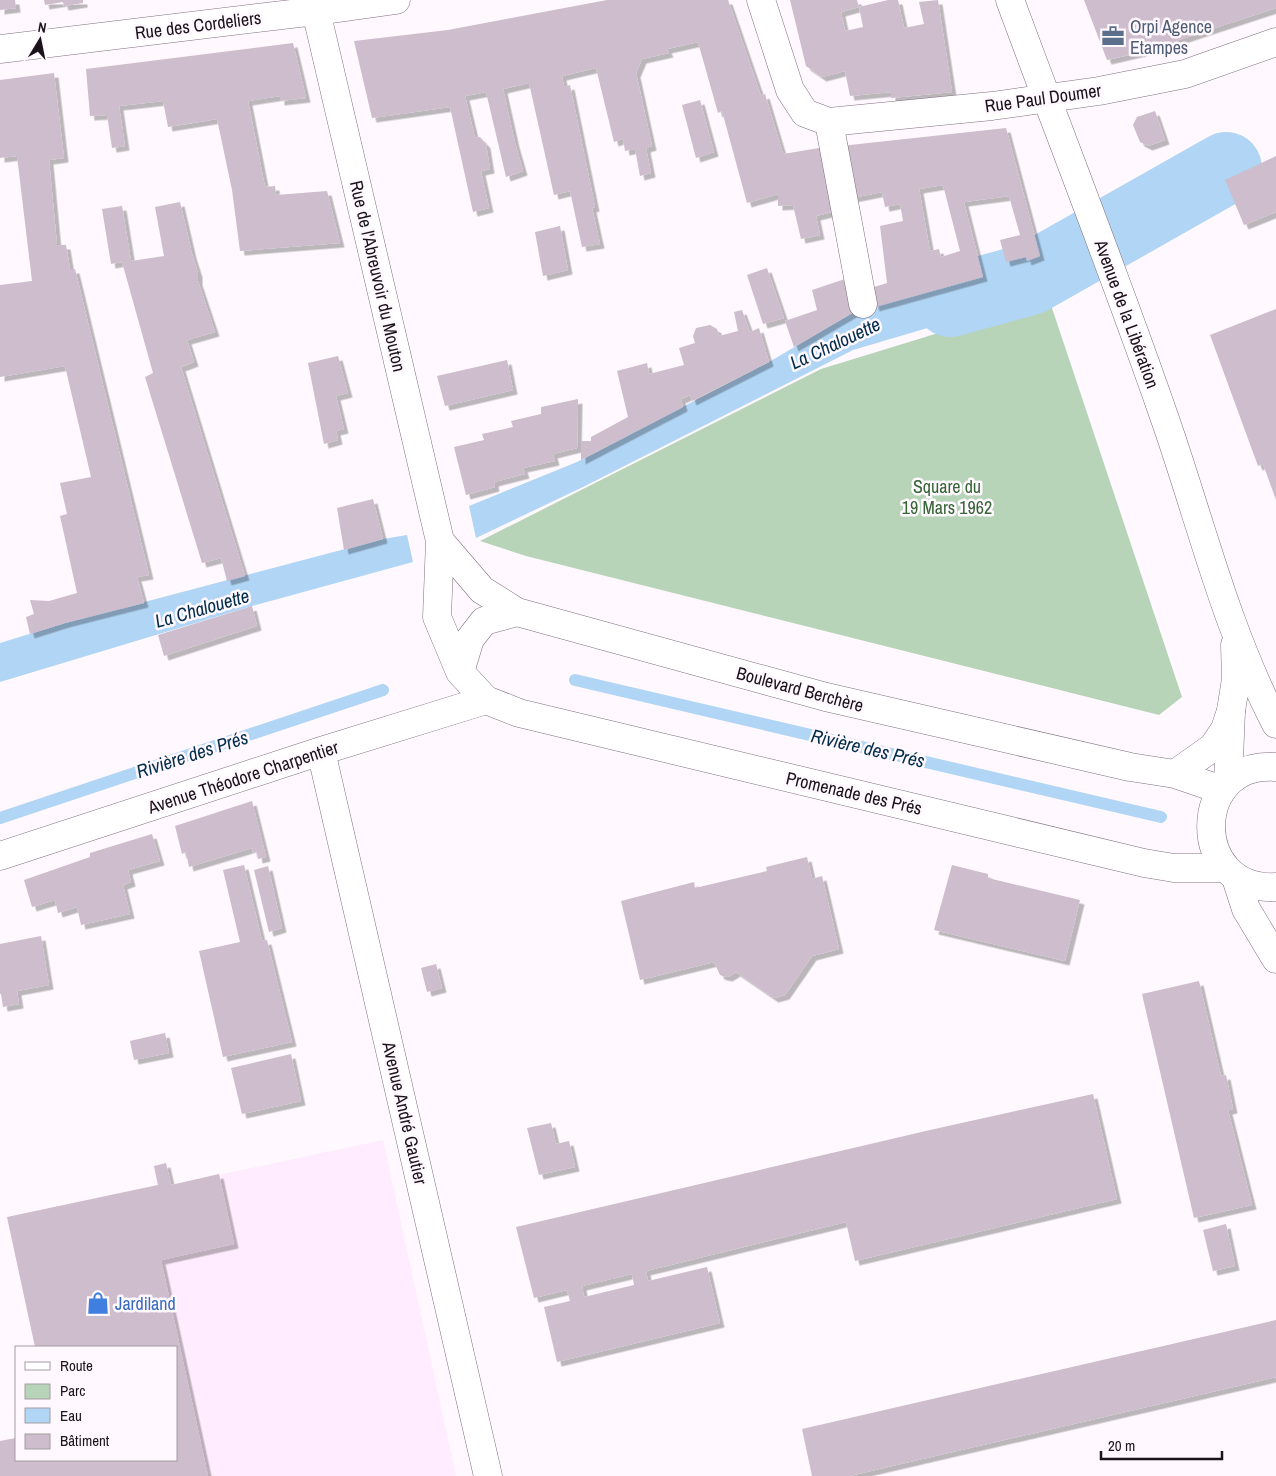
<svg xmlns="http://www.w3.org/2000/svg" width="1276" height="1476" font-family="'Archivo Narrow',sans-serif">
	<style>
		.built { fill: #ffecfe }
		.green { fill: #b8d4b8 }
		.water { fill: #b0d5f5 }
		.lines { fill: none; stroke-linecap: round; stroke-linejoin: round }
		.stream { stroke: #b0d5f5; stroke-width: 12 }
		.river { stroke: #b0d5f5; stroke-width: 72 }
		.building { fill: #cebdcd; fill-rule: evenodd; filter: url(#shadow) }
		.minor-casing { stroke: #7f707f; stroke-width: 29 }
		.tertiary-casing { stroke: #7f707f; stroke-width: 29 }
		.secondary-casing { stroke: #7f707f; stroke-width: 29 }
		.minor { stroke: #fff; stroke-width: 28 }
		.tertiary { stroke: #fff; stroke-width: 28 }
		.secondary { stroke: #fff; stroke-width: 28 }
		.labels { text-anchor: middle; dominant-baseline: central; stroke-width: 5; stroke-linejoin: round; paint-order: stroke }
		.street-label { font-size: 18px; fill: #1a141a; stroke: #fff8fe }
		.service-label { font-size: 18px; fill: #4e5e75; stroke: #fff8fe; text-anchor: start }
		.park-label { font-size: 18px; fill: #366537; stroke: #fff8fe }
		.shop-label { font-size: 18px; fill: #366cbe; stroke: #fff8fe; text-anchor: start }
		.water-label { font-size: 19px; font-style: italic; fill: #002d4b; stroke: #fff8fe }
	</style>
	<defs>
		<filter id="shadow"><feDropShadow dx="4.5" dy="4.5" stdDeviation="0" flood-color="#0004"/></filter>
	</defs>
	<rect width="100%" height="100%" fill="#fff8fe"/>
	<path class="built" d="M 383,1140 L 456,1476 L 0,1476 L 0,1441 L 16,1438 L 16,1460 L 176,1460 L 176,1347 L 35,1347 L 7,1217 L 157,1185 L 154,1166 L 166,1163 L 171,1185 Z"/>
	<path class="green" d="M 1049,299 L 1182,697 L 1159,715 L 526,556 L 480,541 L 821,369 Z"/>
	<path class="water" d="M 1039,257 L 1053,291 L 853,350 L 583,487 L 476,538 L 469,506 L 577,462 L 769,362 L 854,312 L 983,277 Z
		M 407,535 L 413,562 L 252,606 L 0,682 L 0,643 L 65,623 L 383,539 Z"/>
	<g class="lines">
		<path class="stream" d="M 575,680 L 1161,817
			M 0,818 L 383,690"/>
		<path class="river" d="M 950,301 L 1030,279 L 1226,168"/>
	</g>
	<path class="building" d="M 0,0 L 15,0 L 16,8 L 0,10 Z
		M 44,0 L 83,0 L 83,3 L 64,6 L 63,2 L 45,5 Z
		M 607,0 L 728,0 L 761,96 L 765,94 L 783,154 L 825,147 L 836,211 L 816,216 L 820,235 L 801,239 L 793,205 L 778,206 L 778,194 L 747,203 L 722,111 L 718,113 L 698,42 L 667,49 L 669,53 L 642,59 L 636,73 L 652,146 L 646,148 L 651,173 L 640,176 L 635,149 L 625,151 L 623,139 L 614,142 L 596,68 L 562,76 L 564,87 L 570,85 L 595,207 L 592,208 L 600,244 L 582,247 L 570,191 L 554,195 L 529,83 L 503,89 L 515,143 L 523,171 L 506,177 L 486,92 L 465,96 L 475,138 L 480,137 L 486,144 L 490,169 L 481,171 L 489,208 L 473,212 L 450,107 L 372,118 L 354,41 L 448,30 Z
		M 790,0 L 857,0 L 859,7 L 841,12 L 845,31 L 863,27 L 859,7 L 888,0 L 898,0 L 904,28 L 924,24 L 919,2 L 938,0 L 952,92 L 891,98 L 891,92 L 850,96 L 845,71 L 822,77 L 806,66 Z
		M 1084,0 L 1276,0 L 1276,8 L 1142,52 L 1107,60 Z
		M 293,43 L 306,98 L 280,101 L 280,96 L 248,101 L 265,187 L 275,186 L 276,195 L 327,191 L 340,243 L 240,251 L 232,190 L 217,119 L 168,127 L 163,101 L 119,106 L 125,146 L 112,148 L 107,115 L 90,116 L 86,69 Z
		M 54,73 L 64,158 L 49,160 L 57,245 L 66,245 L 70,269 L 75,269 L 149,575 L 137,577 L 144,603 L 65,623 L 30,634 L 26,617 L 34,614 L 30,600 L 49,601 L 77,593 L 60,516 L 67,514 L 60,483 L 91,477 L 65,366 L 0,377 L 0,285 L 32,281 L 17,156 L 0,158 L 0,80 Z
		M 700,100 L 714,152 L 696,158 L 682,105 Z
		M 1155,111 L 1165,140 L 1148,146 L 1140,142 L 1133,125 L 1137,117 Z
		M 1006,128 L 1040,256 L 1027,261 L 1026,257 L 1006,262 L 1000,240 L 1020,235 L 1009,196 L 964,202 L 983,277 L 875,307 L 871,288 L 887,283 L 880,226 L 903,221 L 900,204 L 885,207 L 882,192 L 852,198 L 841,146 ZM 943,185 L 960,251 L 941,257 L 939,249 L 930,251 L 919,189 Z
		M 1276,156 L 1276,212 L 1244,225 L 1225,180 Z
		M 180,202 L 192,254 L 198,273 L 198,281 L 215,332 L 187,340 L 194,362 L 181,367 L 245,576 L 227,581 L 221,558 L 202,563 L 145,377 L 153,373 L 122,262 L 111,264 L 102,209 L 122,206 L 131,261 L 164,256 L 155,207 Z
		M 560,226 L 568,270 L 543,276 L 535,232 Z
		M 767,268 L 784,318 L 763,324 L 747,275 Z
		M 848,278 L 854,312 L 794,347 L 785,321 L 817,310 L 812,290 Z
		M 1276,309 L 1276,500 L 1263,464 L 1258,466 L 1210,335 Z
		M 742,310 L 750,332 L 759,328 L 769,362 L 692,401 L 690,395 L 681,399 L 683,407 L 581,460 L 581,441 L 591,441 L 591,437 L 628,417 L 617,371 L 647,363 L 649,374 L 684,365 L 679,348 L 695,343 L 693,336 L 696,328 L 710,325 L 717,329 L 719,336 L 738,331 L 734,312 Z
		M 338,356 L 348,393 L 336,396 L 344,429 L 336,431 L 338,440 L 324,444 L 308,363 Z
		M 507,360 L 513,390 L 445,406 L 437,376 Z
		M 578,399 L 577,448 L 553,454 L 555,461 L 523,468 L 525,474 L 494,482 L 495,487 L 466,495 L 454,447 L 484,440 L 482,434 L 513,427 L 511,421 L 541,414 L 541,407 Z
		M 373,499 L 383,539 L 344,550 L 337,508 Z
		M 252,606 L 257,626 L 164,656 L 158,635 Z
		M 252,801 L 266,857 L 258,859 L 257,852 L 253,853 L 252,848 L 189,867 L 186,852 L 182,854 L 175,826 Z
		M 152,834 L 160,861 L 128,870 L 131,882 L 123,885 L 130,914 L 81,925 L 77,907 L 58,913 L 55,900 L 32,907 L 24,880 L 90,857 L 90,853 Z
		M 807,857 L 812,879 L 822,876 L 839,949 L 812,956 L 785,995 L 774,998 L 736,972 L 728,977 L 723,976 L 720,975 L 714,962 L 640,980 L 621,901 L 694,882 L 695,888 L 767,871 L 766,867 Z
		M 244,865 L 262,941 L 267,940 L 292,1042 L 223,1057 L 199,951 L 240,942 L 223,870 Z
		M 952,865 L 988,874 L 988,878 L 1080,900 L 1065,961 L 934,930 Z
		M 268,866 L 282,928 L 269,932 L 254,870 Z
		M 41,936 L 49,985 L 17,991 L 19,1004 L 3,1007 L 1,994 L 0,994 L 0,944 Z
		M 436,964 L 442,988 L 427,992 L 421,968 Z
		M 1199,981 L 1221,1076 L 1226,1075 L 1233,1109 L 1228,1110 L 1252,1205 L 1194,1218 L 1142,994 Z
		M 165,1033 L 169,1053 L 134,1060 L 130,1041 Z
		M 291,1054 L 301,1101 L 242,1114 L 231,1068 Z
		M 1093,1094 L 1117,1199 L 855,1261 L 846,1222 L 646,1271 L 648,1281 L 707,1267 L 720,1323 L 557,1362 L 544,1307 L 570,1301 L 567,1290 L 534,1298 L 516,1227 L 930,1130 ZM 632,1274 L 634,1285 L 584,1297 L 582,1286 Z
		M 551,1123 L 556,1144 L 569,1141 L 575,1167 L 539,1175 L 527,1128 Z
		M 166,1163 L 171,1185 L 219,1174 L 234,1244 L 161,1260 L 208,1476 L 0,1476 L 0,1441 L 16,1438 L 16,1460 L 176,1460 L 176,1347 L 35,1347 L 7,1217 L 158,1185 L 154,1166 Z
		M 1226,1224 L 1235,1266 L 1213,1271 L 1203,1230 Z
		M 1276,1320 L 1276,1377 L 849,1476 L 812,1476 L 802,1429 Z"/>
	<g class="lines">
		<defs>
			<path id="minor" d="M 829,122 L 863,304
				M 321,751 L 488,1476
				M 0,856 L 321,751 L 486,700"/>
			<path id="tertiary" d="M 761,0 L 790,90 L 805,113 L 829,122 L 992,106 L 1099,91 L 1185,74 L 1276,42
				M 316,11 L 440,541 L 437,617 L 460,672 L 486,700 L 519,713 L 1144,863 L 1174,868 L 1225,868
				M 0,49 L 316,11 L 396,0
				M 440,541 L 482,590 L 517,612
				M 460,672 L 470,639 L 484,621 L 517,612 L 826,697 L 1130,767 L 1175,774 L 1222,790
				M 1175,774 L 1213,747 L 1225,729 L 1231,711"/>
			<path id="secondary" d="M 1010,0 C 1062,141 1117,280 1166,422 C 1201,523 1226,628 1276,724
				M 1276,767 C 1190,760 1189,892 1276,887
				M 1228,783 L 1231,711 L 1236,679 L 1235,645
				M 1236,878 L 1246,909 L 1276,959"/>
		</defs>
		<use href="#minor" class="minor-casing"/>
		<use href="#tertiary" class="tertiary-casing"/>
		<use href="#secondary" class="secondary-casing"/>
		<use href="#minor" class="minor"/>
		<use href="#tertiary" class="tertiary"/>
		<use href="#secondary" class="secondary"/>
	</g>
	<defs>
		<symbol id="office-bare" viewBox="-9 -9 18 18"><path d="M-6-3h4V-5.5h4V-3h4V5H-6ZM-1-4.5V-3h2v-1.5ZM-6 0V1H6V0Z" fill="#5c6f8a" stroke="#fff8fe" stroke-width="2.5" paint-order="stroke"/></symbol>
		<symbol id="shop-bare" viewBox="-9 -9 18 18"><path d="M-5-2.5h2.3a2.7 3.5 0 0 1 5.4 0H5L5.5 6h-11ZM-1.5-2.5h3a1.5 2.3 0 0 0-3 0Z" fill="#3f7fe0" stroke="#fff8fe" stroke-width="2.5" paint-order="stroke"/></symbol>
	</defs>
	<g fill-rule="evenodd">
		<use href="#office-bare" x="1097" y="20" width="32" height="32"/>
		<use href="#shop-bare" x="82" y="1287" width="32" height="32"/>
	</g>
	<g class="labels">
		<g class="street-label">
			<text transform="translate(198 25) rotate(-7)">Rue des Cordeliers</text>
			<text transform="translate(1043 98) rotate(-8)">Rue Paul Doumer</text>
			<text transform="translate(378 276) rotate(77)">Rue de l'Abreuvoir du Mouton</text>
			<text transform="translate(1127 314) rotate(70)">Avenue de la Libération</text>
			<text transform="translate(800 689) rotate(15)">Boulevard Berchère</text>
			<text transform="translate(243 777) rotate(-18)">Avenue Théodore Charpentier</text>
			<text transform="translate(854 793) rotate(13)">Promenade des Prés</text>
			<text transform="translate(405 1113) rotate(77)">Avenue André Gautier</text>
		</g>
		<g class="service-label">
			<text x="1130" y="26">Orpi Agence<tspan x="1130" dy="21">Etampes</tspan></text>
		</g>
		<g class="park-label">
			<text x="947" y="486">Square du<tspan x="947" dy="21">19 Mars 1962</tspan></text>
		</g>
		<g class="shop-label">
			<text x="115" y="1303">Jardiland</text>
		</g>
		<g class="water-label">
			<text transform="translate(835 343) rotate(-25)">La Chalouette</text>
			<text transform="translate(202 608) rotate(-16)">La Chalouette</text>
			<text transform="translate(868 748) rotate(13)">Rivière des Prés</text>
			<text transform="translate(192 754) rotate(-18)">Rivière des Prés</text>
		</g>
	</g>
	<rect x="15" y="1346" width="162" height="115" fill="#fff8fe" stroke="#a39da3"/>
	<rect x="25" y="1362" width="25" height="8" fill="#ffffff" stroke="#a39da3"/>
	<text x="60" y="1371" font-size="15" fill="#1a141a">Route</text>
	<rect x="25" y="1384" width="25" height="15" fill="#b8d4b8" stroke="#a39da3"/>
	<text x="60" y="1396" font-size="15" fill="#1a141a">Parc</text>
	<rect x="25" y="1408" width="25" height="15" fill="#b0d5f5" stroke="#a39da3"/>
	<text x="60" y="1421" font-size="15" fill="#1a141a">Eau</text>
	<rect x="25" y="1434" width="25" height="15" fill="#cebdcd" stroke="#a39da3"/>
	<text x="60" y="1446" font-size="15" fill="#1a141a">Bâtiment</text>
	<g transform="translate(40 40) rotate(10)" stroke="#fff8fe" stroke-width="4" paint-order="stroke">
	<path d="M0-4L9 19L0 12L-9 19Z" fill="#1a141a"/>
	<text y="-8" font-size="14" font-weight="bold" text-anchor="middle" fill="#1a141a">N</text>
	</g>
	<path d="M1101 1451v8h121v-8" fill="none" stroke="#1a141a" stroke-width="2.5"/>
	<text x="1108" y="1451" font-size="15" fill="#1a141a" stroke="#fff8fe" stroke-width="4" paint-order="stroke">20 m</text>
</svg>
